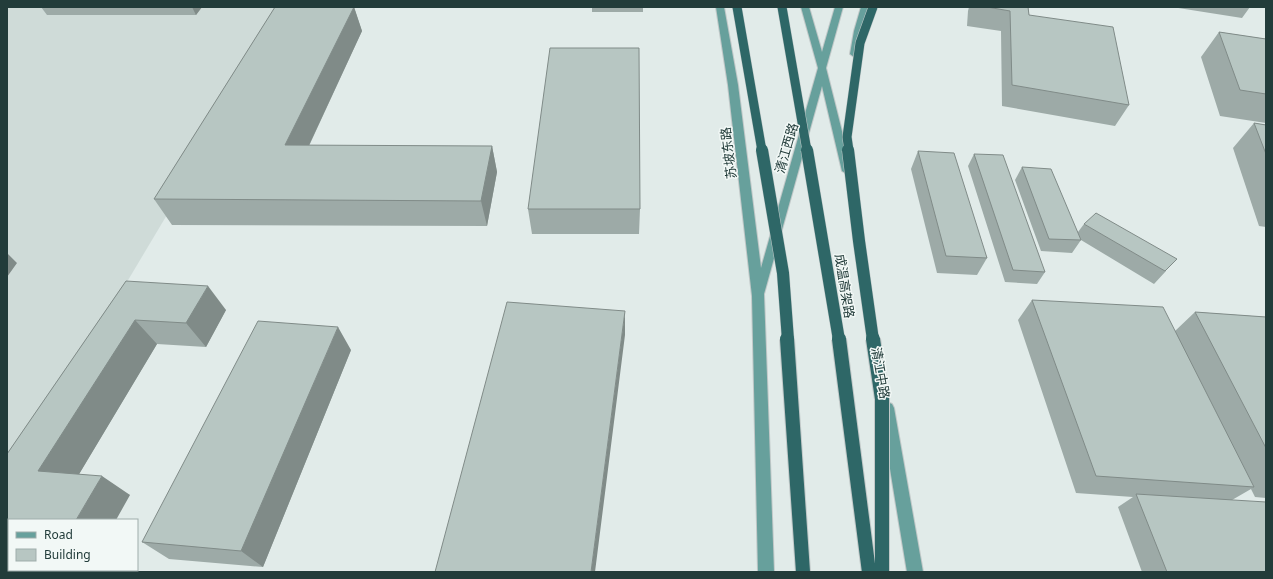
<svg xmlns="http://www.w3.org/2000/svg" width="1273" height="579" font-family="'Noto Sans','Noto Sans SC',sans-serif">
	<style>
		.built { fill: #cfdbd8 }
		.lines { fill: none; stroke-linecap: round; stroke-linejoin: round }
		.primary-casing { stroke: #c1c8c8; stroke-width: 2 }
		.primary { fill: #67a09c; fill-rule: evenodd }
		.highway-bridge-far2-casing { stroke: #c1c8c8; stroke-width: 10; stroke-linecap: butt }
		.highway-bridge-far1-casing { stroke: #c1c8c8; stroke-width: 13; stroke-linecap: butt }
		.highway-bridge-casing { stroke: #c1c8c8; stroke-width: 16; stroke-linecap: butt }
		.highway-bridge-far2 { stroke: #2e6767; stroke-width: 9 }
		.highway-bridge-far1 { stroke: #2e6767; stroke-width: 12 }
		.highway-bridge { stroke: #2e6767; stroke-width: 14 }
		.wall { fill: #9daaa7 }
		.shaded-wall { fill: #808b88 }
		.building { fill: #b7c6c2; stroke: #808b88 }
		.labels { text-anchor: middle; dominant-baseline: central; stroke-width: 3; stroke-linejoin: round; paint-order: stroke }
		.street-label { font-size: 13px; fill: #223c3a; stroke: #f2f8f6 }
	</style>
	<rect width="100%" height="100%" fill="#e1ebe9"/>
	<path class="built" d="M 7,7 L 291,7 L 7,483 Z"/>
	<g class="lines">
		<defs>
			<path id="primary" d="M 716,7 L 724,7 L 738,85 L 761,268 L 818,68 L 801,7 L 809,7 L 822,52 L 835,7 L 843,7 L 826,68 L 852,171 L 847,174 L 842,171 L 822,86 L 764,294 L 774,572 L 758,572 L 752,296 L 728,85 Z
				M 861,7 L 869,7 L 862,31 L 858,54 L 854,57 L 850,54 L 854,31 Z
				M 887,402 L 892,404 L 894,408 L 923,572 L 907,572 L 880,408 L 882,404 Z"/>
		</defs>
		<use href="#primary" class="primary-casing"/>
		<use href="#primary" class="primary"/>
		<defs>
			<path id="highway-bridge-far2" d="M 737,7 L 762,151
				M 782,7 L 807,151
				M 849,151 L 847,137 L 860,43 L 873,7"/>
			<path id="highway-bridge-far1" d="M 762,150 L 783,273 L 788,340
				M 807,150 L 839,340
				M 848,150 L 859,241 L 873,340"/>
			<path id="highway-bridge" d="M 787,339 L 803,572
				M 839,339 L 869,572
				M 873,339 L 882,399 L 882,572"/>
		</defs>
		<use href="#highway-bridge-far2" class="highway-bridge-far2-casing"/>
		<use href="#highway-bridge-far1" class="highway-bridge-far1-casing"/>
		<use href="#highway-bridge" class="highway-bridge-casing"/>
		<use href="#highway-bridge-far2" class="highway-bridge-far2"/>
		<use href="#highway-bridge-far1" class="highway-bridge-far1"/>
		<use href="#highway-bridge" class="highway-bridge"/>
	</g>
	<path class="wall" d="M 41,7 L 202,7 L 196,15 L 47,15 Z
		M 275,7 L 354,7 L 362,31 L 309,146 L 492,146 L 497,172 L 487,226 L 172,225 L 154,199 Z
		M 592,7 L 643,7 L 643,12 L 592,12 Z
		M 969,7 L 1028,7 L 1029,15 L 1129,105 L 1115,126 L 1002,106 L 1001,31 L 967,26 L 968,11 Z
		M 1172,7 L 1250,7 L 1242,18 Z
		M 1219,32 L 1266,39 L 1266,123 L 1220,116 L 1201,57 Z
		M 1254,123 L 1266,125 L 1266,227 L 1259,226 L 1233,148 Z
		M 918,151 L 987,258 L 977,275 L 937,273 L 911,169 Z
		M 974,154 L 1045,272 L 1037,284 L 1005,282 L 968,166 Z
		M 1022,167 L 1078,232 L 1084,224 L 1166,271 L 1154,284 L 1081,240 L 1072,253 L 1041,251 L 1015,180 Z
		M 528,209 L 640,209 L 639,234 L 532,234 Z
		M 126,281 L 226,310 L 206,347 L 157,344 L 79,474 L 130,495 L 9,520 L 9,560 L 7,559 L 7,454 Z
		M 1032,300 L 1175,331 L 1195,312 L 1266,317 L 1266,498 L 1255,497 L 1251,489 L 1232,500 L 1266,572 L 1142,572 L 1118,507 L 1133,497 L 1076,493 L 1018,320 Z
		M 351,350 L 263,567 L 169,559 L 142,542 Z"/>
	<path class="shaded-wall" d="M 192,7 L 202,7 L 196,15 Z
		M 354,7 L 362,31 L 297,171 L 285,145 Z
		M 492,146 L 497,172 L 487,226 L 481,201 Z
		M 7,253 L 17,263 L 7,277 Z
		M 208,286 L 226,310 L 206,347 L 186,323 Z
		M 625,311 L 625,335 L 595,572 L 591,572 Z
		M 135,320 L 157,344 L 69,491 L 38,471 Z
		M 338,327 L 351,350 L 263,567 L 241,551 Z
		M 102,476 L 130,495 L 116,520 L 76,520 Z"/>
	<path class="building" d="M 275,7 L 354,7 L 285,145 L 492,146 L 481,201 L 154,199 Z
		M 987,7 L 1028,7 L 1029,15 L 1113,27 L 1129,105 L 1012,85 L 1010,11 Z
		M 1219,32 L 1266,39 L 1266,94 L 1240,90 Z
		M 550,48 L 639,48 L 640,209 L 528,209 Z
		M 1254,123 L 1266,125 L 1266,154 Z
		M 918,151 L 954,153 L 987,258 L 946,256 Z
		M 974,154 L 1003,155 L 1045,272 L 1013,270 Z
		M 1022,167 L 1051,169 L 1081,240 L 1049,239 Z
		M 1096,213 L 1177,259 L 1165,271 L 1084,224 Z
		M 126,281 L 208,286 L 186,323 L 135,320 L 38,471 L 102,476 L 76,520 L 9,520 L 9,545 L 7,545 L 7,454 Z
		M 1032,300 L 1163,307 L 1254,487 L 1096,476 Z
		M 507,302 L 625,311 L 591,572 L 435,572 Z
		M 1195,312 L 1266,317 L 1266,448 Z
		M 258,321 L 338,327 L 241,551 L 142,542 Z
		M 1136,494 L 1266,502 L 1266,572 L 1167,572 Z"/>
	<g class="labels">
		<g class="street-label">
			<text transform="translate(786 148) rotate(-74)">清江西路</text>
			<text transform="translate(728 153) rotate(-97)">苏坡东路</text>
			<text transform="translate(845 286) rotate(81)">成温高架路</text>
			<text transform="translate(881 373) rotate(80)">清江中路</text>
		</g>
	</g>
	<rect width="1273" height="579" fill="none" stroke="#223c3a" stroke-width="16"/>
	<rect x="8" y="519" width="130" height="52" fill="#f2f8f6" stroke="#9fadab"/>
	<rect x="16" y="532" width="20" height="6" fill="#67a09c" stroke="#9fadab"/>
	<text x="44" y="539" font-size="12" fill="#223c3a">Road</text>
	<rect x="16" y="549" width="20" height="12" fill="#b7c6c2" stroke="#9fadab"/>
	<text x="44" y="559" font-size="12" fill="#223c3a">Building</text>
</svg>
